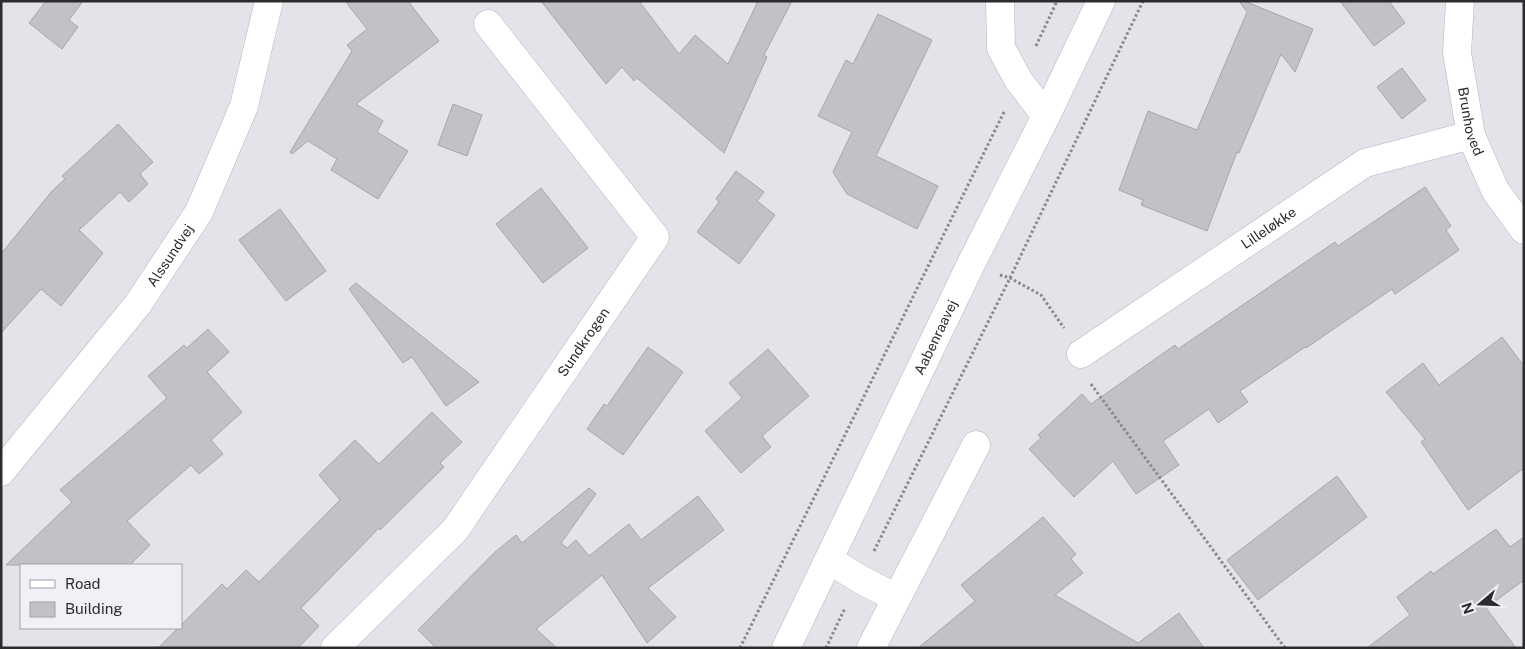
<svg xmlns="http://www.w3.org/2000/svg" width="1525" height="649" font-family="'Public Sans',sans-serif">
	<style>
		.building { fill: #c1c1c8; stroke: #a6a6ad }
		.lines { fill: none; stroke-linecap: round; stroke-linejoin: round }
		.minor-casing { stroke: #b4b4bb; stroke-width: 29 }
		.tertiary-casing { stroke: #b4b4bb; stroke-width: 29 }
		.path { stroke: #88888d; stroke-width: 3; stroke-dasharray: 2.5 2.5; stroke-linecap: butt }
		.minor { stroke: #fff; stroke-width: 28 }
		.tertiary { stroke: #fff; stroke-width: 28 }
		.labels { text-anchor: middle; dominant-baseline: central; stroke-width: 5; stroke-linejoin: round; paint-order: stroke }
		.street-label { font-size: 14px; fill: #2c2c2f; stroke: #f0f0f7 }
	</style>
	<rect width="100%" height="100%" fill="#e3e3ea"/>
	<path class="building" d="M 46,1 L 83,1 L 69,20 L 78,27 L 62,49 L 29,23 Z
		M 345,1 L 408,1 L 439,41 L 356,104 L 383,121 L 377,132 L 408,151 L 378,199 L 331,170 L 337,159 L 308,141 L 292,154 L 290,152 L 352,51 L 347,45 L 367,29 Z
		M 541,1 L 639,1 L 679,54 L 695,35 L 728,64 L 758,1 L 792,1 L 764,55 L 767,57 L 724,153 L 637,78 L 634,81 L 622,67 L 606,84 Z
		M 1239,1 L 1244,1 L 1313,29 L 1295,72 L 1281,54 L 1239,153 L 1237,152 L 1207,231 L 1141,205 L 1143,200 L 1119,190 L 1148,111 L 1197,130 L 1247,12 Z
		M 1340,1 L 1389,1 L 1405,23 L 1374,46 Z
		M 878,14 L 932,40 L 876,156 L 938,186 L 917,229 L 847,194 L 833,172 L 852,132 L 818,116 L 846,60 L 853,64 Z
		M 1402,68 L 1426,100 L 1402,119 L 1377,87 Z
		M 453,104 L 482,115 L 467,156 L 438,145 Z
		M 118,124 L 153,162 L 140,174 L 148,184 L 129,202 L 120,192 L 79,230 L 103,253 L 61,306 L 41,289 L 1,333 L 1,254 L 52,191 L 65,179 L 62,176 Z
		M 736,171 L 764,192 L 757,201 L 775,215 L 739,264 L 697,232 L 719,202 L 716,199 Z
		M 1425,187 L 1451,226 L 1446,230 L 1459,250 L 1395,294 L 1392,289 L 1306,348 L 1305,347 L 1240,391 L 1248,402 L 1218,423 L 1209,409 L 1163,441 L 1179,465 L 1136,494 L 1113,461 L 1074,497 L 1029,449 L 1041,438 L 1038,435 L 1082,394 L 1091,404 L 1175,345 L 1178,349 L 1335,242 L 1338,246 Z
		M 541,188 L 588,248 L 543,283 L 496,224 Z
		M 280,209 L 326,271 L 286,301 L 239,240 Z
		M 356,283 L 388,309 L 479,382 L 446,406 L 412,357 L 403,363 L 349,289 Z
		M 208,329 L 229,352 L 207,372 L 242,412 L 211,440 L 223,454 L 199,474 L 191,465 L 127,521 L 150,545 L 130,565 L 6,565 L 72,502 L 60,490 L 167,398 L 148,376 L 184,345 L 187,348 Z
		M 1502,337 L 1524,366 L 1524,468 L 1468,510 L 1421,442 L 1425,439 L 1386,392 L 1423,363 L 1439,385 Z
		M 648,347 L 683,372 L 623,455 L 587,429 L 604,404 L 607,406 Z
		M 768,349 L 809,396 L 762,436 L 771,447 L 741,473 L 705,431 L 742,398 L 729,383 Z
		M 432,412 L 462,442 L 440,463 L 444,467 L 380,530 L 379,528 L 301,608 L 319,626 L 298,648 L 158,648 L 178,628 L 181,628 L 181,625 L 222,584 L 227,589 L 246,570 L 259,582 L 340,500 L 319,475 L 355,440 L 379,464 Z
		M 1337,476 L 1367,517 L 1258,600 L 1227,560 Z
		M 589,488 L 596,494 L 561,543 L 567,548 L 576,540 L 589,556 L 629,524 L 641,540 L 698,496 L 724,530 L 648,588 L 676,617 L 647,643 L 602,575 L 536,629 L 557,648 L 436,648 L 418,630 L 495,552 L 516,535 L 522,543 Z
		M 1043,517 L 1076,554 L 1071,559 L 1083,573 L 1055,595 L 1138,643 L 1179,613 L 1204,648 L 918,648 L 975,601 L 961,585 Z
		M 1496,529 L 1510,547 L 1524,537 L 1524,580 L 1486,608 L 1516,648 L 1367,648 L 1410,615 L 1397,597 L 1431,571 L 1433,574 Z"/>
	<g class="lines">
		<defs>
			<g id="minor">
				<path d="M 1000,1 L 1001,48 L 1019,81 L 1046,116"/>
				<path id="s1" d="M 1460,1 L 1457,53 L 1471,135 L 1495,190 L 1524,230"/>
				<path id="s2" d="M 1081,354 L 1365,163 L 1471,135"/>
				<path id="s3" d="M 1,472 L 138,304 L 199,212 L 244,106 L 269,1"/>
				<path d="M 829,560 L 860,579 L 896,598"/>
				<path id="s4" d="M 335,648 L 455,530 L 655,237 L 488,24"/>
				<path d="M 871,648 L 976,445"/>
			</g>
			<g id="tertiary">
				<path id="s5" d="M 786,648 L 970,266 L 1046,116 L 1101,1"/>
			</g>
		</defs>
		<use href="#minor" class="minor-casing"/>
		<use href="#tertiary" class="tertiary-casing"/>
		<path class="path" d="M 1036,46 L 1057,1
			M 1000,275 L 1010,278 L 1041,295 L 1064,328
			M 1091,384 L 1285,648
			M 874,551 L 1010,278 L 1143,1
			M 740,648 L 1004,112
			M 826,648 L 845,608"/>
		<use href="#minor" class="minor"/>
		<use href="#tertiary" class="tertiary"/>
	</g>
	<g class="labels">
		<g class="street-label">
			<text stroke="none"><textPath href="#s1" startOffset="122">Brunhoved</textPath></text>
			<text stroke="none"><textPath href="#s2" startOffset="226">Lilleløkke</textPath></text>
			<text stroke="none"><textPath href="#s3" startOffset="275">Alssundvej</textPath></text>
			<text stroke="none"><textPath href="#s5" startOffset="345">Aabenraavej</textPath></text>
			<text stroke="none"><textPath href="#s4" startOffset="396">Sundkrogen</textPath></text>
		</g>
	</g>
	<rect width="1525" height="649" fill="none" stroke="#2c2c2f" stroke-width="5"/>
	<rect x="20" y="564" width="162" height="65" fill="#f0f0f7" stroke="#a2a2a7"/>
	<rect x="30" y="580" width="25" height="8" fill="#ffffff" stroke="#a2a2a7"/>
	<text x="65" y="589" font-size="15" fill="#2c2c2f">Road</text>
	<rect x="30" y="602" width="25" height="15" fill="#c1c1c8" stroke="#a2a2a7"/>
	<text x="65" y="614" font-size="15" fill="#2c2c2f">Building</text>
	<g transform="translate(1480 604) rotate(251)" stroke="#f0f0f7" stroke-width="4" paint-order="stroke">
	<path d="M0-4L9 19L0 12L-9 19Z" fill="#2c2c2f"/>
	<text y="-8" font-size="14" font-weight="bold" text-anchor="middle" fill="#2c2c2f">N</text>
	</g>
</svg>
